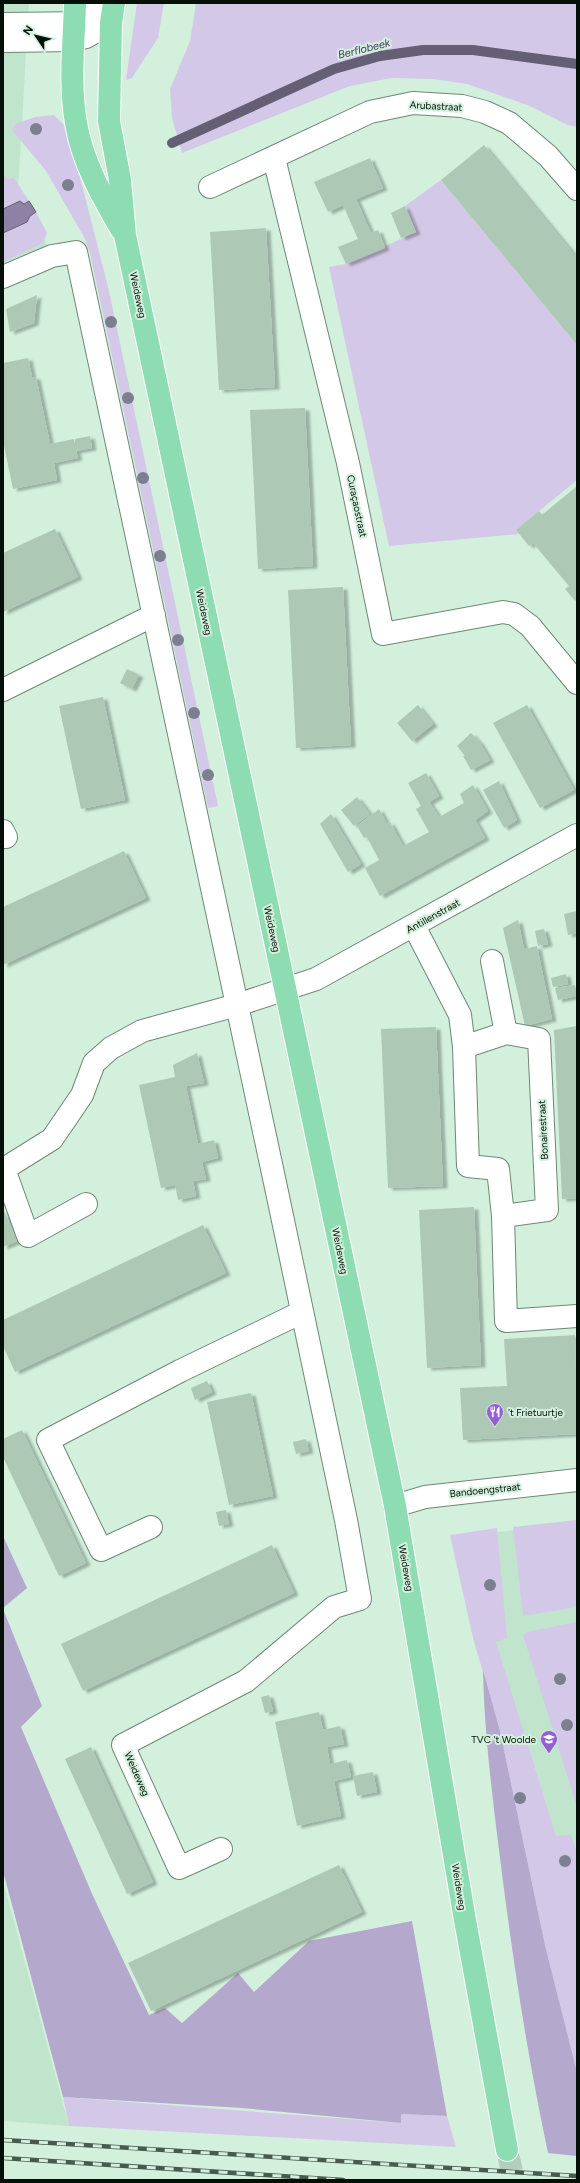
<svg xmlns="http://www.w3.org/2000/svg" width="580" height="2183" font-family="Figtree,sans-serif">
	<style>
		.built { fill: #c1e5cc }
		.green { fill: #d4c8e8 }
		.forest { fill: #b5a8cd }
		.water { fill: #8e81a5; stroke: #655f76 }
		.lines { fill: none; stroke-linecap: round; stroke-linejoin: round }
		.stream { stroke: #655f76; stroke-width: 10 }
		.building { fill: #adc9b6; filter: url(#shadow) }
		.major-tunnel { stroke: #b3cebc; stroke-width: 22; stroke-dasharray: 22 11; stroke-linecap: butt }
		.minor-casing { stroke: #6e8876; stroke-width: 24 }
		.major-casing { stroke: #fff; stroke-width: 24 }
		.minor { stroke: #fff; stroke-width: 22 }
		.major { stroke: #8edcb2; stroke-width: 22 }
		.rail-casing { stroke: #48594e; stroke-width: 4.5 }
		.rail { stroke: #d2f0dc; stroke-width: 3; stroke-dasharray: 9; stroke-linecap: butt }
		.tree { fill: #7c7f90 }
		.labels { text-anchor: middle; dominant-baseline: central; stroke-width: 4; stroke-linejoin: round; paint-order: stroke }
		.street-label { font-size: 10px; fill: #061009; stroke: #d2f0dc }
		.poi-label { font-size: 10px; fill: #061009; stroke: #d2f0dc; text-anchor: start }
		.water-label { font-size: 11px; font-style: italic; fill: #453061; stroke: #d2f0dc }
	</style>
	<defs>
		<filter id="shadow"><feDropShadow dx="4.5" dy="2.5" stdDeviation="1" flood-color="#0004"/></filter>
	</defs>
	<rect width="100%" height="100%" fill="#d2f0dc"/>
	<path class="built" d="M 3,3 L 29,3 L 18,189 L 57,264 L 3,290 Z
		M 577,1524 L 577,1973 L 466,1535 Z
		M 3,1881 L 69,2126 L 3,2121 Z"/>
	<path class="green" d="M 137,3 L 164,3 L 158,38 L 132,78 L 126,80 Z
		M 196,3 L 577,3 L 577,127 L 568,125 L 530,106 L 467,84 L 433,79 L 392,78 L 350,86 L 182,153 L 172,118 L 170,89 L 190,41 Z
		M 54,115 L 64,125 L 78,169 L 109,291 L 218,806 L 208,808 L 90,253 L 84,237 L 46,171 L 12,130 L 15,124 L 35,117 Z
		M 3,174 L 8,179 L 14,178 L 29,201 L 24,204 L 20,201 L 3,209 Z
		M 441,180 L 577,345 L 577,480 L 516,530 L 519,534 L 389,546 L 329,267 L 346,264 L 416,232 L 405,206 Z
		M 36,212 L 47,233 L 43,243 L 3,262 L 3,233 L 27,222 L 30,216 Z
		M 577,1520 L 577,1607 L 523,1616 L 513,1527 Z
		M 497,1528 L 507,1638 L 496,1642 L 556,1836 L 571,1835 L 577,1853 L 577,2072 L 545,1945 L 500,1731 L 473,1638 L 450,1535 Z
		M 577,1622 L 577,1807 L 523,1635 L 527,1632 Z
		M 63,2097 L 401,2123 L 401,2114 L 447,2116 L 456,2147 L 69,2126 Z"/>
	<path class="forest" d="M 3,1536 L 27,1588 L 3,1608 Z
		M 3,1609 L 42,1706 L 21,1727 L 93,1896 L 149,2015 L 165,2008 L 182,2023 L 238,1973 L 254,1992 L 309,1941 L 412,1921 L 447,2116 L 401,2114 L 401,2123 L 242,2108 L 63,2097 L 3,1871 Z
		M 483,1670 L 500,1731 L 545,1945 L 577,2072 L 577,2156 L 548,2153 C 526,2049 511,1948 498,1842 C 491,1785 484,1728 483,1670 Z"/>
	<path class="water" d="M 20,201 L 24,204 L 29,201 L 36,212 L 30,216 L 27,222 L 3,233 L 3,209 Z"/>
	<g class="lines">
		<path class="stream" d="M 172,143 L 334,69 L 380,56 L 423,50 L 473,50 L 577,64"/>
	</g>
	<path class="building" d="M 484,145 L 577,258 L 577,345 L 441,180 Z
		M 370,158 L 383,188 L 356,199 L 371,233 L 378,230 L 385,248 L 346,264 L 338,247 L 358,239 L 343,205 L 328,212 L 314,182 Z
		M 405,206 L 416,232 L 401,238 L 391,213 Z
		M 266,228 L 275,387 L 219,390 L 210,232 Z
		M 37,295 L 34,323 L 10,332 L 6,309 Z
		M 28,358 L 32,377 L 36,377 L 50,444 L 74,439 L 75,446 L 75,439 L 90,436 L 92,448 L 76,451 L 78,458 L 54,463 L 57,480 L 13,489 L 3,441 L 3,363 Z
		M 305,408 L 313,566 L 258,569 L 250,410 Z
		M 577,486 L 577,599 L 575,601 L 565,589 L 569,586 L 533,543 L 529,546 L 516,530 L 539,511 L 542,515 Z
		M 55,529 L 78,577 L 3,612 L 3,553 Z
		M 343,587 L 351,745 L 296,748 L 288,590 Z
		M 127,669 L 139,675 L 132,689 L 120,683 Z
		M 103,697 L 125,800 L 81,809 L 59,706 Z
		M 418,705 L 433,724 L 412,741 L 397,723 Z
		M 527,705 L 574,790 L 540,808 L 493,723 Z
		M 471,733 L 480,743 L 490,760 L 471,770 L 463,756 L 465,756 L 457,746 Z
		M 426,773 L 439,796 L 429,802 L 439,817 L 464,803 L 460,794 L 473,785 L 488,811 L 475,820 L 485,838 L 380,896 L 365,868 L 379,860 L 367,837 L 364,838 L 357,826 L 379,809 L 387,824 L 390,822 L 403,846 L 429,832 L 416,809 L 421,806 L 408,783 Z
		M 499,781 L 517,820 L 504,828 L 483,790 Z
		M 357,797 L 370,814 L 354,826 L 341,810 Z
		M 331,814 L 361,864 L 348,872 L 320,824 Z
		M 124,851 L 146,898 L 3,965 L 3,907 Z
		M 577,911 L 577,933 L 568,935 L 564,914 Z
		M 518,920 L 524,949 L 537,946 L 552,1019 L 525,1026 L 503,928 Z
		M 544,929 L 548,944 L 538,946 L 535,931 Z
		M 566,974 L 568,984 L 553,987 L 551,978 Z
		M 575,985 L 577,996 L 558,1000 L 555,988 Z
		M 577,1026 L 577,1198 L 562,1199 L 554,1030 Z
		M 436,1027 L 443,1186 L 388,1188 L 381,1029 Z
		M 197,1053 L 204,1083 L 186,1086 L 198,1144 L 214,1140 L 218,1158 L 202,1162 L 206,1179 L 193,1181 L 196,1196 L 178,1200 L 175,1185 L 161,1188 L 139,1085 L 175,1077 L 173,1065 Z
		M 474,1207 L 481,1365 L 427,1368 L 419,1210 Z
		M 3,1208 L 17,1241 L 3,1247 Z
		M 203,1225 L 226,1273 L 15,1372 L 3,1346 L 3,1320 Z
		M 575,1335 L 577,1434 L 463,1440 L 460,1388 L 507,1386 L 504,1339 Z
		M 207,1381 L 212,1392 L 195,1400 L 191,1388 Z
		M 251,1393 L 273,1496 L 229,1505 L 207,1402 Z
		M 22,1430 L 86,1563 L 59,1576 L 3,1457 L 3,1439 Z
		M 306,1439 L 309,1451 L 296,1454 L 293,1442 Z
		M 226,1510 L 229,1524 L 219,1526 L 216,1512 Z
		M 272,1545 L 294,1593 L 83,1691 L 61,1644 Z
		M 269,1695 L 273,1711 L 265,1713 L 261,1697 Z
		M 319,1712 L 323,1730 L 340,1726 L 344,1744 L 327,1747 L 330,1764 L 347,1760 L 351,1777 L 334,1781 L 341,1816 L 297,1826 L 275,1722 Z
		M 91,1747 L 153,1882 L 127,1894 L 65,1759 Z
		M 373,1772 L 377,1792 L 357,1796 L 353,1776 Z
		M 339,1865 L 362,1912 L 151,2011 L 128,1963 Z"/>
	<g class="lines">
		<path class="major-tunnel" d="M 507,2150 L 514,2180"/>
		<defs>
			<path id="minor" d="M 89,3 L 111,23
				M 3,24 L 93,23
				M 3,41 L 73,40 L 86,37 L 111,23
				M 274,158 L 348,463 L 383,634 L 503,612 L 514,614 L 530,626 L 577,683
				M 210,187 L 370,112 L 413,103 L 462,106 L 485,112 L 509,123 L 548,156 L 577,189
				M 3,277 L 52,256 L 76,252 L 277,1192 L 346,1520 L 360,1599 L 334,1607 L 246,1681 L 123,1745 L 179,1868 L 221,1849
				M 3,690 L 154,615
				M 3,831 L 6,837
				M 414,926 L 460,1015 L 464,1047 L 468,1166 L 498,1169 L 503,1216 L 506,1321 L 577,1316
				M 492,961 L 506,1033
				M 464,1047 L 506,1033 L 539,1039 L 547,1210 L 503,1216
				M 86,1204 L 28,1236 L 4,1169 L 52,1139 L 82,1095 L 94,1063 L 111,1048 L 142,1031 L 237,1005 L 316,979 L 577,835
				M 395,1506 L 425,1497 L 577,1480
				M 151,1527 L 101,1550 L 48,1440 L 180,1371 L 302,1312"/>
			<path id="major" d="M 75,3 C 74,42 69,83 76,123 C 82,161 102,196 121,229
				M 114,3 L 111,23 L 109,121 L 120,180 L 125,235 L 395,1506 L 465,1920 L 507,2150"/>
		</defs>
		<use href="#minor" class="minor-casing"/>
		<use href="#major" class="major-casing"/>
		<use href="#minor" class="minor"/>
		<use href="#major" class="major"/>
		<defs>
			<path id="rail" d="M 3,2140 L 577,2176
				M 3,2158 L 343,2180"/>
		</defs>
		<use href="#rail" class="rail-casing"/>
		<use href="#rail" class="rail"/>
	</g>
	<g class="tree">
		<circle cx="36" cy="129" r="6"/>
		<circle cx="68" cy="185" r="6"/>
		<circle cx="111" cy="322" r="6"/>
		<circle cx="128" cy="398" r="6"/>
		<circle cx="143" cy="478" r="6"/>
		<circle cx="160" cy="556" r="6"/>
		<circle cx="178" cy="640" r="6"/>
		<circle cx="194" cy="713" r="6"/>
		<circle cx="208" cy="775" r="6"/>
		<circle cx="490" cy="1585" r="6"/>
		<circle cx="560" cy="1679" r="6"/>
		<circle cx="567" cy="1725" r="6"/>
		<circle cx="520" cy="1798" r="6"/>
		<circle cx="565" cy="1861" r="6"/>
	</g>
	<defs>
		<symbol id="restaurant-pin" viewBox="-11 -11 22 30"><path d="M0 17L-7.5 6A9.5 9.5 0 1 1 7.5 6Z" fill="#945ed7" stroke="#d2f0dc"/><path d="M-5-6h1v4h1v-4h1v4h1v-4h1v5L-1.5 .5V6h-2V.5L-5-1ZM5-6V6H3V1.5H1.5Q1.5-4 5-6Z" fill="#fff"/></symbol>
		<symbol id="school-pin" viewBox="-11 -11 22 30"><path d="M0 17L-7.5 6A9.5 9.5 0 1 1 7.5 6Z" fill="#945ed7" stroke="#d2f0dc"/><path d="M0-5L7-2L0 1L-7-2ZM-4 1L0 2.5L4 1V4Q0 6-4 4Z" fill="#fff"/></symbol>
	</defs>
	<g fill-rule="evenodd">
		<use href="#restaurant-pin" x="485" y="1402" width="20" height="27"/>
		<use href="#school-pin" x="539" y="1729" width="20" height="27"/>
	</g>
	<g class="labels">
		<g class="street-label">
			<text transform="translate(436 106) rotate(3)">Arubastraat</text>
			<text transform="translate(138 295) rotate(78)">Weideweg</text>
			<text transform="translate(357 506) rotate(78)">Curaçaostraat</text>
			<text transform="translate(204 612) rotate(78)">Weideweg</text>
			<text transform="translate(433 916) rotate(-29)">Antillenstraat</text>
			<text transform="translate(272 929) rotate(78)">Weideweg</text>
			<text transform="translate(543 1130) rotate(-93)">Bonairestraat</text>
			<text transform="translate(340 1251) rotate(79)">Weideweg</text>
			<text transform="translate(485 1490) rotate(-6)">Bandoengstraat</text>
			<text transform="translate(406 1568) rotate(80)">Weideweg</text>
			<text transform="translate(137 1774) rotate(66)">Weideweg</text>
			<text transform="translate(459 1887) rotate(81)">Weideweg</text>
		</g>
		<g class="poi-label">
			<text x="508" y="1412">'t Frietuurtje</text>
			<text x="536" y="1739" text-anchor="end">TVC 't Woolde</text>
		</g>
		<g class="water-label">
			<text transform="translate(364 49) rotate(-14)">Berflobeek</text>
		</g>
	</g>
	<rect width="580" height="2183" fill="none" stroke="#061009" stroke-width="8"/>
	<g transform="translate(36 36) rotate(305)" stroke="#d2f0dc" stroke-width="3" paint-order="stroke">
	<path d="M0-3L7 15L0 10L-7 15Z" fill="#061009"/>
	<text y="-6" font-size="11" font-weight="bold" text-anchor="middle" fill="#061009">N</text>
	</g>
</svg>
